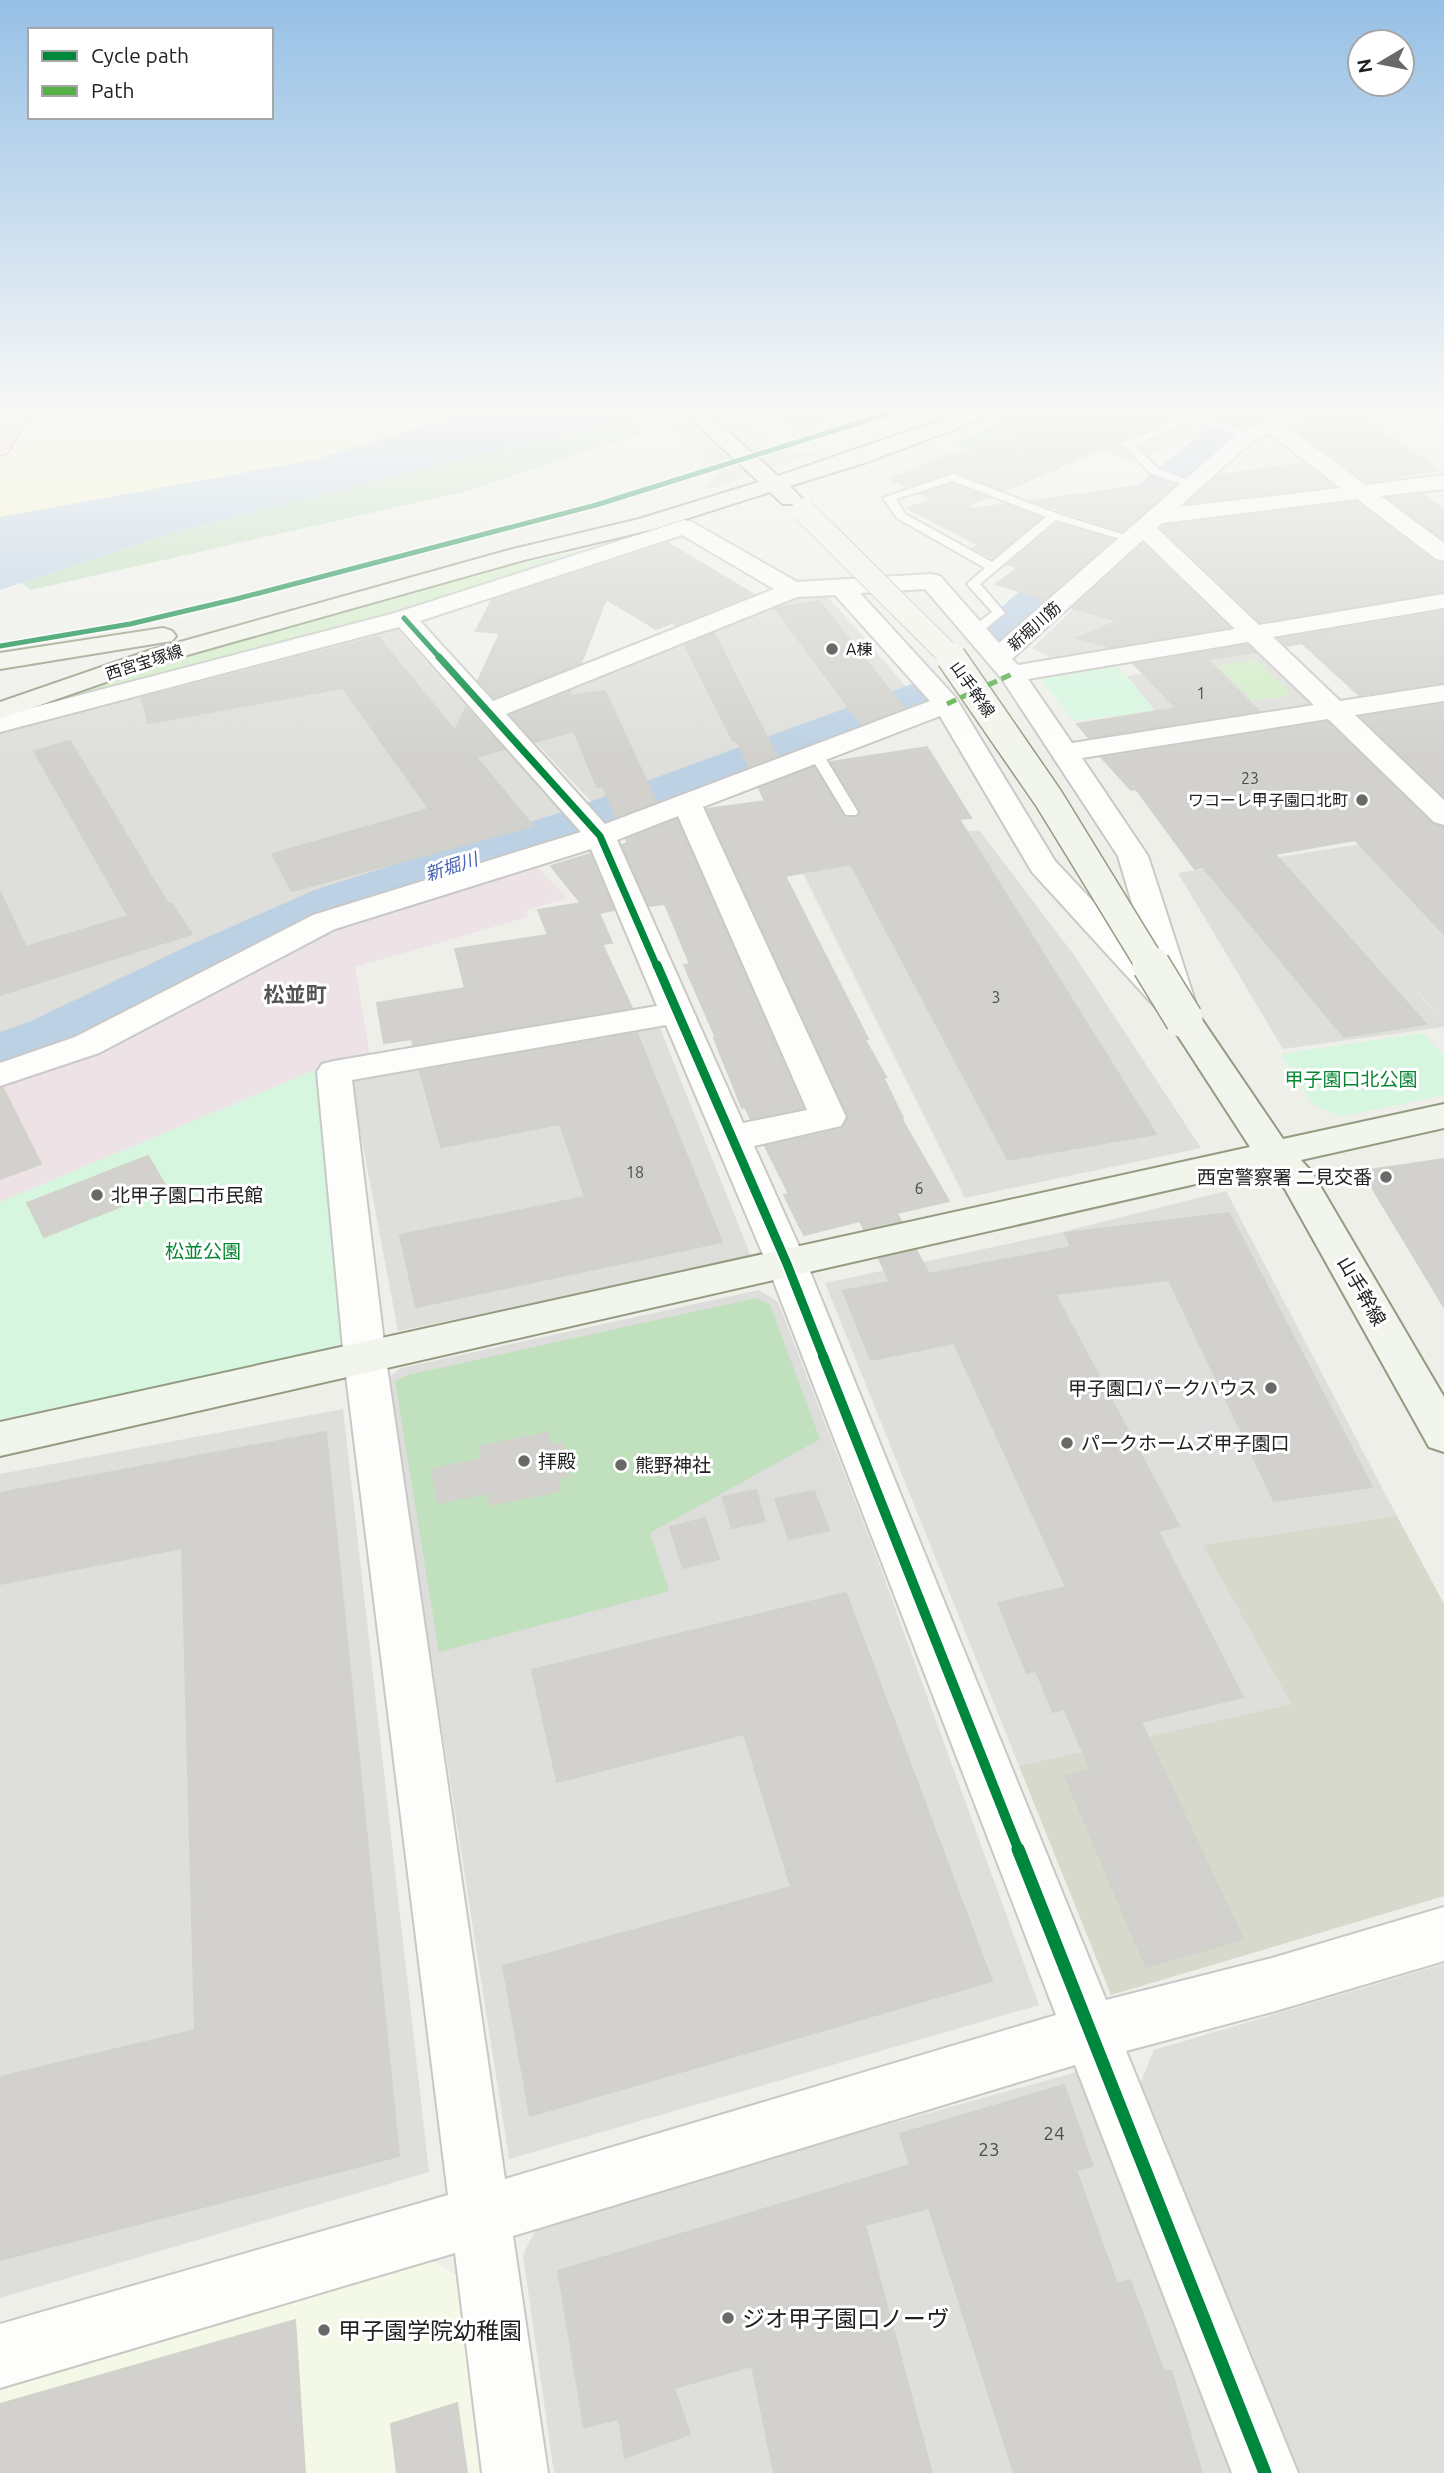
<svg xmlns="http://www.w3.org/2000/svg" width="1444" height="2473" font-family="Ubuntu,'Noto Sans JP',sans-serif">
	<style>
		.residential { fill: #dededb }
		.industrial { fill: #ede3e6 }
		.education { fill: #f4f8e6 }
		.religious { fill: #dddddb }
		.construction { fill: #d6d9cb }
		.grass { fill: #d2eec8 }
		.forest { fill: #c1e0be }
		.sand { fill: #f6f8ce }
		.park { fill: #d7f6e0 }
		.parking { fill: #dededc }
		.water { fill: #bcd1e4 }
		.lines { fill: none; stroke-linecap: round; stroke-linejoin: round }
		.river { fill: #bcd1e4; fill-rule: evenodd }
		.building { fill: #d2d1cd; stroke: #d2d1cb; stroke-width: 2 }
		.lane-casing { stroke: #c8c8c6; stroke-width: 4 }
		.street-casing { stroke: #c8c8c6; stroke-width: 4 }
		.secondary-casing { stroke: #929b80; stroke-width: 4 }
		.highway-casing { stroke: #c6a0a1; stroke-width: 4 }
		.lane { fill: #fdfdfc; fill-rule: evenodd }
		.street { fill: #fdfdfc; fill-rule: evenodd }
		.secondary { fill: #f2f5ec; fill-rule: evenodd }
		.highway { fill: #ece1df; fill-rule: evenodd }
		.secondary-bridge-far2-casing { stroke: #929b80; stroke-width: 24; stroke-linecap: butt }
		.secondary-bridge-far1-casing { stroke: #929b80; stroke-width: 32; stroke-linecap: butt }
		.secondary-bridge-casing { stroke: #929b80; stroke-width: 40; stroke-linecap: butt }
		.secondary-bridge-far2 { stroke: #f2f5ec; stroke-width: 23 }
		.secondary-bridge-far1 { stroke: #f2f5ec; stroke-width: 29 }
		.secondary-bridge { stroke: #f2f5ec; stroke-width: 37 }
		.quiet { stroke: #55b145; stroke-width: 5; stroke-dasharray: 10 5; stroke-linecap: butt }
		.cycleway-far4-casing { stroke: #fff; stroke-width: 8 }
		.cycleway-far3-casing { stroke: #fff; stroke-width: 10 }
		.cycleway-far2-casing { stroke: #fff; stroke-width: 13 }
		.cycleway-far1-casing { stroke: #fff; stroke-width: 15 }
		.cycleway-casing { stroke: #fff; stroke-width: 18 }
		.cycleway-far4 { stroke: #00873e; stroke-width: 5 }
		.cycleway-far3 { stroke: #00873e; stroke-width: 7 }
		.cycleway-far2 { stroke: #00873e; stroke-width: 9 }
		.cycleway-far1 { stroke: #00873e; stroke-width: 10 }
		.cycleway { stroke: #00873e; stroke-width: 13 }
		.poi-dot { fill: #696967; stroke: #fff; stroke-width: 2.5 }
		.labels { text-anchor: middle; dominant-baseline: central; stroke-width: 6; stroke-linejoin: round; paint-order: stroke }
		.far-street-label { font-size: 16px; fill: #212121; stroke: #fff }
		.far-poi-label { font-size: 16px; fill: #212121; stroke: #fff; text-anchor: start }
		.number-label { font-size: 16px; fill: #4d4d4c }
		.far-water-label { font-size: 18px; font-style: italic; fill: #4862b6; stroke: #fff }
		.park-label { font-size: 19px; fill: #078733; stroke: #fff }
		.poi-label { font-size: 19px; fill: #212121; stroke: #fff; text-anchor: start }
		.street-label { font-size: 19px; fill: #212121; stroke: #fff }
		.near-number-label { font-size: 19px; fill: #4d4d4c }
		.neighbourhood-label { font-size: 21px; font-weight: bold; fill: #545454; stroke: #fff }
		.near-poi-label { font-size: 23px; fill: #212121; stroke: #fff; text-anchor: start }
	</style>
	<rect width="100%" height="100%" fill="#efefea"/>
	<path class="residential" d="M 1115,570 L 1184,639 L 1056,661 L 1032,648 Z
		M 825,593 L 910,691 L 600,811 L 512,717 L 516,710 L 787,598 Z
		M 388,628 L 397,629 L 571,823 L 294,912 L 54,1027 L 0,1046 L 0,729 Z
		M 1265,651 L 1315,700 L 1308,709 L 1171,730 L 1127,676 Z
		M 979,830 L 1074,955 L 1201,1148 L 965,1198 L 794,855 Z
		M 1444,831 L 1444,987 L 1418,993 L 1444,1022 L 1444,1027 L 1283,1049 L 1178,873 Z
		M 660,1028 L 752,1259 L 398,1331 L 351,1082 Z
		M 1226,1191 L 1397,1516 L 1204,1545 L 1291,1704 L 1019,1766 L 825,1283 L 1049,1235 Z
		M 343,1409 L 429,2172 L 0,2298 L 0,1474 Z
		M 874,1550 L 1039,2005 L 509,2159 L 432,1665 Z
		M 1444,1964 L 1444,2473 L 1298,2473 L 1139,2087 L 1154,2050 Z
		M 1077,2072 L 1233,2473 L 554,2473 L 523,2255 L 540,2221 Z"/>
	<path class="industrial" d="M 535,865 L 568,898 L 527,910 L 528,917 L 355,967 L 370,1055 L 315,1070 L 0,1202 L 0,1086 L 69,1060 L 323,933 Z"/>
	<path class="education" d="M 1012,413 L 1255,413 L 1230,424 L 1126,510 L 944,444 Z
		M 430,2259 L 461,2278 L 484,2473 L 0,2473 L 0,2383 Z"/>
	<path class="religious" d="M 759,1290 L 778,1302 L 874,1550 L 432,1665 L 387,1379 L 401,1368 Z"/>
	<path class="construction" d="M 1397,1516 L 1444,1604 L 1444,1896 L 1111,1995 L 1019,1766 L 1291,1704 L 1203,1545 Z"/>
	<path class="grass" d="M 769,413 L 860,413 L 796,433 Z
		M 588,549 L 590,551 L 409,610 L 38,708 L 33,707 L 158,663 L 373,605 L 490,570 Z
		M 1257,660 L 1292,695 L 1253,701 L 1218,666 Z"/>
	<path class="forest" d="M 1019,413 L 1063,413 L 969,450 L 953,443 Z
		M 631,416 L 644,433 L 463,492 L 31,590 L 20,582 L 168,534 Z
		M 756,1298 L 770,1305 L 820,1439 L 650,1533 L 669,1591 L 439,1652 L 395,1381 L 408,1375 Z"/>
	<path class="sand" d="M 0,413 L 467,413 L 313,460 L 0,517 Z"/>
	<path class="park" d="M 1115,662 L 1171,730 L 1127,736 L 1111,716 L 1074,721 L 1041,680 L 1042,676 Z
		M 1423,1033 L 1444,1056 L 1444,1095 L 1340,1117 L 1313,1104 L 1281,1054 Z
		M 315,1070 L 344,1338 L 329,1352 L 0,1419 L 0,1202 Z"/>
	<path class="parking" d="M 655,413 L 736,413 L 780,450 L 818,454 L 706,490 L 718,472 Z
		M 1118,420 L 1158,434 L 1183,426 L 1203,432 L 1134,463 L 1098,450 Z
		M 787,643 L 819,690 L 782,694 L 779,687 L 760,689 L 738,649 Z
		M 681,677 L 709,741 L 678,761 L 655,761 L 627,698 L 649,694 L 644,683 Z
		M 172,684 L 203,733 L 291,712 L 363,807 L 248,842 L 183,747 L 152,754 L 113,700 Z
		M 1356,847 L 1444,939 L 1378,951 L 1294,857 Z
		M 1444,987 L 1444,1022 L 1418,992 Z
		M 1157,1291 L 1249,1484 L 1212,1498 L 1114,1297 Z
		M 123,1713 L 122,1759 L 178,1747 L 184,2021 L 47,2054 L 50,1973 L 0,1985 L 0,1737 Z
		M 1376,2055 L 1444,2223 L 1444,2473 L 1318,2473 L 1284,2372 L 1274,2375 L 1247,2318 L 1173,2091 Z
		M 746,2432 L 755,2473 L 612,2473 Z"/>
	<path class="water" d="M 467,413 L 642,413 L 168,534 L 0,590 L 0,517 L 313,460 Z"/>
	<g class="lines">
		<path class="river" d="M 1233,413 L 1287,413 L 1281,421 L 1249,436 L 1190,484 L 1020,641 L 1003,646 L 986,641 L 978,631 L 986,621 L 1160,466 L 1221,418 Z
			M 912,684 L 930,689 L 938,700 L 930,711 L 602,836 L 361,915 L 236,972 L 77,1052 L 0,1078 L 0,1032 L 29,1022 L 192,944 L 317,889 L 562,812 Z"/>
	</g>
	<path class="building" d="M 1069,413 L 1185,413 L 1004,491 L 954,472 L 907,487 L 890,479 L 952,454 L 957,456 Z
		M 1205,413 L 1275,413 L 1244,428 L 1204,417 Z
		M 1310,413 L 1356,413 L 1439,470 L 1367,482 L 1291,426 L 1305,419 Z
		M 1304,463 L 1334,486 L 1187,503 L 1218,475 Z
		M 1168,482 L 1175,485 L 1122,531 L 1031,501 Z
		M 953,484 L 988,497 L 969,505 L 970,509 L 1006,504 L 1041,518 L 993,558 L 973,548 L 979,545 L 907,508 L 933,500 L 921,494 Z
		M 1422,494 L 1444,510 L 1444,540 L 1388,498 Z
		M 1356,502 L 1434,561 L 1444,563 L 1444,592 L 1260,622 L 1161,528 L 1163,525 Z
		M 1057,523 L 1113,539 L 1045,599 L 996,584 L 1017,568 L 1007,564 Z
		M 668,543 L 753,594 L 675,625 L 674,622 L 656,629 L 606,599 L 581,663 L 494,698 L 478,681 L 500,633 L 476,631 L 492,600 Z
		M 1143,544 L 1229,627 L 1110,647 L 1077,638 L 1118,621 L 1072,608 Z
		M 819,601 L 904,708 L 861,724 L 775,608 Z
		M 1444,611 L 1444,683 L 1359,695 L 1302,643 L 1286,646 L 1279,639 Z
		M 714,633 L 750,704 L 777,756 L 749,767 L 737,741 L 733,741 L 685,645 Z
		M 378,637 L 455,731 L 466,707 L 504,749 L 476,757 L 533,826 L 292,891 L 272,854 L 429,809 L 343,688 L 148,723 L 142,698 Z
		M 1247,645 L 1255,652 L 1208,660 L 1259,711 L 1089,738 L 1077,724 L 1176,708 L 1134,664 Z
		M 570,691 L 568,696 L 605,691 L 656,802 L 616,817 L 603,787 L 597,787 L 574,731 L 534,742 L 510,715 Z
		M 1444,704 L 1444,796 L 1361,717 Z
		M 1327,722 L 1432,824 L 1444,827 L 1444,934 L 1355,840 L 1275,854 L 1426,1024 L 1344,1037 L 1203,867 L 1195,869 L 1136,789 L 1131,790 L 1102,758 Z
		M 70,741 L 168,904 L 171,903 L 192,934 L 0,995 L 0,892 L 26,947 L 128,916 L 34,751 Z
		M 927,747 L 971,818 L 959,819 L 1156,1134 L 1008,1160 L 851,864 L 785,876 L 868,1039 L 865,1040 L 886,1077 L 883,1077 L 903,1118 L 901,1118 L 949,1201 L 897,1213 L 901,1221 L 864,1229 L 860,1221 L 804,1235 L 784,1195 L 789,1194 L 765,1146 L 842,1129 L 848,1116 L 707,809 L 765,801 L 759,788 L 814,767 L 844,816 L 856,818 L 860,811 L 831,762 Z
		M 677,819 L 803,1108 L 751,1119 L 745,1107 L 742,1108 L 714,1038 L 716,1038 L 684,965 L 690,964 L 665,904 L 649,906 L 622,845 L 628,843 L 626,839 Z
		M 590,854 L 614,910 L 599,913 L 612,943 L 602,944 L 632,1008 L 413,1045 L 412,1039 L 384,1043 L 377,1003 L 465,988 L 455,949 L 548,935 L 538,910 L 581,903 L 551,866 Z
		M 637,1033 L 722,1242 L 416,1307 L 400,1235 L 585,1197 L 560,1124 L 441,1147 L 420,1071 Z
		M 0,1088 L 3,1088 L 41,1164 L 0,1179 Z
		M 148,1156 L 167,1188 L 44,1237 L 27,1203 Z
		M 1444,1159 L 1444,1307 L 1362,1171 Z
		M 1229,1213 L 1372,1487 L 1274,1501 L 1169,1280 L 1055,1294 L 1179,1526 L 1158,1531 L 1243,1697 L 1141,1722 L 1243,1939 L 1146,1967 L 1065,1776 L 1091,1770 L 1064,1709 L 1053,1712 L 1036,1671 L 1027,1673 L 998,1603 L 1066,1587 L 954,1343 L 871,1360 L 843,1291 L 890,1282 L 879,1259 L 916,1250 L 929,1274 L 1071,1247 L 1065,1233 Z
		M 326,1432 L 399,2156 L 0,2260 L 0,2077 L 195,2030 L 182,1548 L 0,1584 L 0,1493 Z
		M 548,1433 L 550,1445 L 562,1443 L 569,1476 L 558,1478 L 560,1491 L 490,1505 L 488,1493 L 438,1503 L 432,1469 L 481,1459 L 479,1446 Z
		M 756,1490 L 765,1521 L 732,1528 L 723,1497 Z
		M 814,1491 L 829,1530 L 789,1539 L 775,1499 Z
		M 705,1518 L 719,1559 L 683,1568 L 670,1527 Z
		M 846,1593 L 992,1981 L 530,2116 L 503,1966 L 791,1887 L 744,1734 L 557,1782 L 532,1670 Z
		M 1064,2085 L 1093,2166 L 1076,2170 L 1117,2284 L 1130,2280 L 1164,2372 L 1171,2370 L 1202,2473 L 1014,2473 L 929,2208 L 865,2225 L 932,2473 L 774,2473 L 752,2366 L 674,2388 L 690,2434 L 625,2458 L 619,2419 L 584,2427 L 558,2271 L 910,2165 L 900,2134 Z
		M 295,2320 L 305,2473 L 0,2473 L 0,2404 Z
		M 457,2403 L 467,2473 L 397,2473 L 391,2424 Z"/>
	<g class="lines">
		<defs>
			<path id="lane" d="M 1190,416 L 1257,434 L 1252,437 L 1191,422 L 1134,444 L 1158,469 L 1197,483 L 1197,487 L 1193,488 L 1150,473 L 1122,443 Z
				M 953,474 L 1058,514 L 1137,539 L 1131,542 L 1056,520 L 980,584 L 1005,613 L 979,634 L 971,634 L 971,628 L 992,612 L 967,584 L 985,568 L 897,518 L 883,498 ZM 953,481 L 1046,517 L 992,562 L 905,514 L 896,499 Z
				M 816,750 L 823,754 L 858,812 L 856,815 L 846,815 L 844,812 L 809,754 Z"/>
			<path id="street" d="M 1281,413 L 1307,413 L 1304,417 L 1286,426 L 1366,485 L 1444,475 L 1444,489 L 1381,496 L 1444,543 L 1444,561 L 1436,559 L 1357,499 L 1162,523 L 1157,528 L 1259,625 L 1444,594 L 1444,608 L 1273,637 L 1340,701 L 1444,685 L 1444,701 L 1355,715 L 1444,800 L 1444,825 L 1434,822 L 1328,719 L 1082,758 L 1148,856 L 1195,1001 L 1190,1008 L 1169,1012 L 1157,1009 L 1032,872 L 940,716 L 703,807 L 846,1117 L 841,1126 L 754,1146 L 807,1264 L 1106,2000 L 1272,1958 L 1444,1907 L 1444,1961 L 1272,2012 L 1126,2051 L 1298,2473 L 1232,2473 L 1075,2065 L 513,2236 L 548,2473 L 482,2473 L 455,2253 L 0,2388 L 0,2324 L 448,2195 L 344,1359 L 317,1072 L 322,1064 L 334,1061 L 657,1006 L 591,849 L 335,929 L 99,1053 L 0,1086 L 0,1063 L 75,1037 L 313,915 L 581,832 L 399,627 L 0,732 L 0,716 L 395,613 L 684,520 L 692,522 L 797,582 L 931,574 L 940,576 L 999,643 L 1237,434 ZM 1270,434 L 1341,488 L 1179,507 L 1251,442 ZM 682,535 L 774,589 L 493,701 L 420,621 ZM 1143,540 L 1235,629 L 1018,665 L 1012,659 ZM 925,589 L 1002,679 L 1118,856 L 1149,961 L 1055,861 L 956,698 L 860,593 ZM 835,595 L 930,701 L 605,824 L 506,714 L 797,597 ZM 1248,642 L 1314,705 L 1072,743 L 1028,679 ZM 678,816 L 807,1110 L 743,1123 L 617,840 ZM 666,1025 L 767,1264 L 1056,2015 L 505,2179 L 386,1359 L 352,1080 Z
				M 1424,413 L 1444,413 L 1444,426 L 1437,424 Z"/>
			<path id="secondary" d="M 685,413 L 707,413 L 778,476 L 961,413 L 990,413 L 987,417 L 867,462 L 790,486 L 802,499 L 799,504 L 783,504 L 770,492 L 654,529 L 524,560 L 166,661 L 0,719 L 0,702 L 148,651 L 509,550 L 639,519 L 759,482 Z
				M 163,628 L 172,631 L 176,636 L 172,641 L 0,669 L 0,653 Z
				M 1184,1008 L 1196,1011 L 1283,1139 L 1444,1104 L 1444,1128 L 1301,1160 L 1312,1172 L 1444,1397 L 1444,1452 L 1429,1447 L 1285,1189 L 1266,1168 L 0,1456 L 0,1422 L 1250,1147 L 1167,1019 L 1172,1011 Z"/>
			<path id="highway" d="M 11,413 L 31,413 L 7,453 L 0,455 L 0,431 Z"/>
		</defs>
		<use href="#lane" class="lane-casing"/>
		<use href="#street" class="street-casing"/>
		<use href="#secondary" class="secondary-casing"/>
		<use href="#highway" class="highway-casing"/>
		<use href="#lane" class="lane"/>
		<use href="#street" class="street"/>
		<use href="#secondary" class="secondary"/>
		<use href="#highway" class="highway"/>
		<defs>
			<path id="secondary-bridge-far2" d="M 803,510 L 952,658"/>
			<path id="secondary-bridge-far1" d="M 951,657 L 1049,799 L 1152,967"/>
			<path id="secondary-bridge" d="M 1151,965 L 1184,1019"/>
		</defs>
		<use href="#secondary-bridge-far2" class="secondary-bridge-far2-casing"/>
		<use href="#secondary-bridge-far1" class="secondary-bridge-far1-casing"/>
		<use href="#secondary-bridge" class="secondary-bridge-casing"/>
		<use href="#secondary-bridge-far2" class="secondary-bridge-far2"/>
		<use href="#secondary-bridge-far1" class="secondary-bridge-far1"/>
		<use href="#secondary-bridge" class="secondary-bridge"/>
		<path class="quiet" d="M 947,704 L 1012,674"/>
		<defs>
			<path id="cycleway-far4" d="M 404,618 L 440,658
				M 0,646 L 130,624 L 236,599 L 596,505 L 890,413"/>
			<path id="cycleway-far3" d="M 439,657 L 600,836 L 657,967"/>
			<path id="cycleway-far2" d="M 657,965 L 787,1264 L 824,1358"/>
			<path id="cycleway-far1" d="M 823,1356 L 1019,1851"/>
			<path id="cycleway" d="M 1018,1849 L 1265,2473"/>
		</defs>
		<use href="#cycleway-far4" class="cycleway-far4-casing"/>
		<use href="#cycleway-far3" class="cycleway-far3-casing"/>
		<use href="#cycleway-far2" class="cycleway-far2-casing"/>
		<use href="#cycleway-far1" class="cycleway-far1-casing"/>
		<use href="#cycleway" class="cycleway-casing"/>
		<use href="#cycleway-far4" class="cycleway-far4"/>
		<use href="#cycleway-far3" class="cycleway-far3"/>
		<use href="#cycleway-far2" class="cycleway-far2"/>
		<use href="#cycleway-far1" class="cycleway-far1"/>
		<use href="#cycleway" class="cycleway"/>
	</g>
	<linearGradient id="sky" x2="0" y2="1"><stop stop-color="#96c0e6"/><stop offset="0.54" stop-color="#f8f8f6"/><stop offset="1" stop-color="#f8f8f6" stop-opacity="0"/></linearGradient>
	<rect width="1444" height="759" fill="url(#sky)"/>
	<g class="poi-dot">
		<circle cx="832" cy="649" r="7"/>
		<circle cx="1362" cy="800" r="7"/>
		<circle cx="1386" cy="1177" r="7"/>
		<circle cx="97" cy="1195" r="7"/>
		<circle cx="1271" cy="1388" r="7"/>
		<circle cx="1067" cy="1443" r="7"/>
		<circle cx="524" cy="1461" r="7"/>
		<circle cx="621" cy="1465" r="7"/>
		<circle cx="728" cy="2318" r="7"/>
		<circle cx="324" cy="2330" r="7"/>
	</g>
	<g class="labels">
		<g class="far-street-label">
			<text transform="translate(1034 626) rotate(-42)">新堀川筋</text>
			<text transform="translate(144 662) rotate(-18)">西宮宝塚線</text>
			<text transform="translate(973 689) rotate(55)">山手幹線</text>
		</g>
		<g class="far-poi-label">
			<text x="846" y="649">A棟</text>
			<text x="1348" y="800" text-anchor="end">ワコーレ甲子園口北町</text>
		</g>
		<g class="number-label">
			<text x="1201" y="693">1</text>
			<text x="1250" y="778">23</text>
			<text x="996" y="997">3</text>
			<text x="635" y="1172">18</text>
			<text x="919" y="1188">6</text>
		</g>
		<g class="far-water-label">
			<text transform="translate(451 866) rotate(-18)">新堀川</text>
		</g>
		<g class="park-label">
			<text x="1351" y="1079">甲子園口北公園</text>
			<text x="203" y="1251">松並公園</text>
		</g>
		<g class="poi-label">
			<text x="1372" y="1177" text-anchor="end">西宮警察署 二見交番</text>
			<text x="111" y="1195">北甲子園口市民館</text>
			<text x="1257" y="1388" text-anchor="end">甲子園口パークハウス</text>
			<text x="1081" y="1443">パークホームズ甲子園口</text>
			<text x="538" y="1461">拝殿</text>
			<text x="635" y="1465">熊野神社</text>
		</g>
		<g class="street-label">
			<text transform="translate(1362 1291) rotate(60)">山手幹線</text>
		</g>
		<g class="near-number-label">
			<text x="1054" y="2133">24</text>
			<text x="989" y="2149">23</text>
		</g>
		<g class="neighbourhood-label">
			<text x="295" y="994">松並町</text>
		</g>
		<g class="near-poi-label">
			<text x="742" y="2318">ジオ甲子園口ノーヴ</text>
			<text x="338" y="2330">甲子園学院幼稚園</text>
		</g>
	</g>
	<rect x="28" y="28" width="245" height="91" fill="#ffffff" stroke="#a6a6a6" stroke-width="2"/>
	<rect x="42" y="51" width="35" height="10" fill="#00873e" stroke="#a6a6a6" stroke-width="2"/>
	<text x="91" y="63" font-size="21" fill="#212121">Cycle path</text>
	<rect x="42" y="86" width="35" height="10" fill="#55b145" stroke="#a6a6a6" stroke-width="2"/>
	<text x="91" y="98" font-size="21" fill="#212121">Path</text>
	<g transform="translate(1381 63) rotate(260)"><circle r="33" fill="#ffffff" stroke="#a6a6a6" stroke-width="2"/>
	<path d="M0-5L12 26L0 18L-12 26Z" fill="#696967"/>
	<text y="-10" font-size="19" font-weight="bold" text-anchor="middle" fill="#212121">N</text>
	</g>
</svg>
